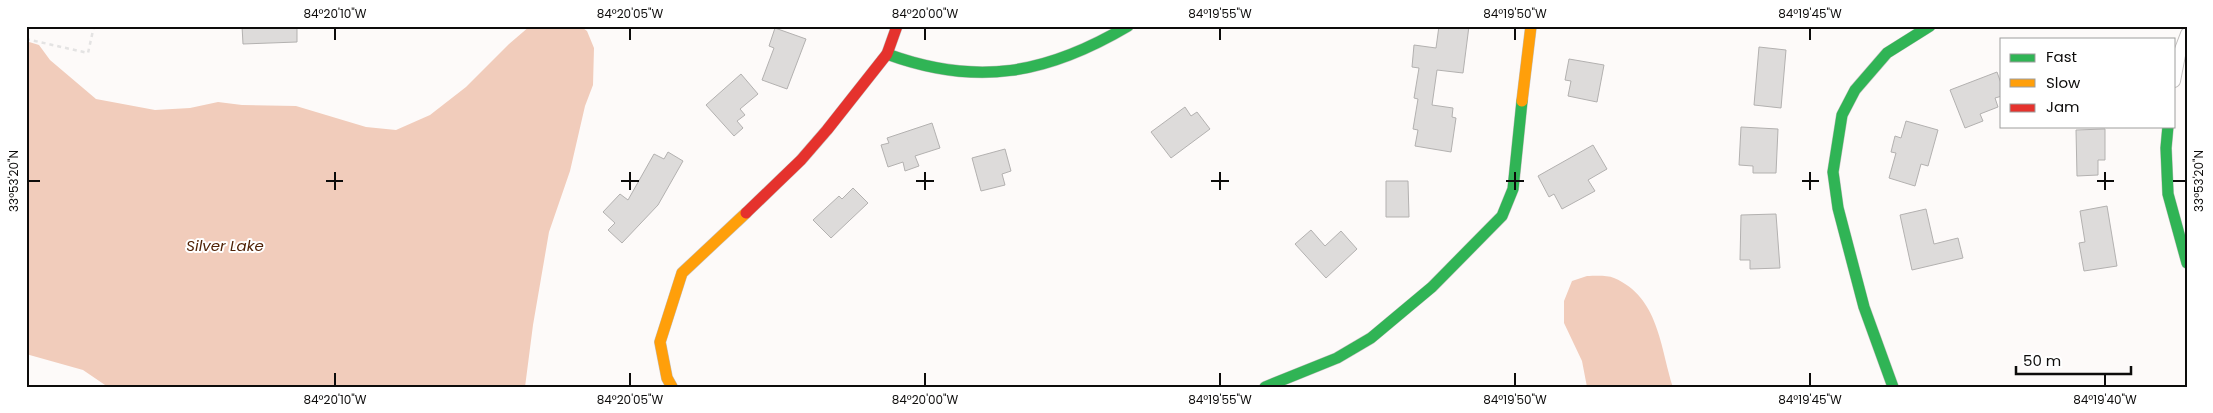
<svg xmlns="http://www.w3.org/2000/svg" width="2213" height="413" font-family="Poppins,sans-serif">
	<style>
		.water { fill: #f1ccbb }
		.building { fill: #dddbda; stroke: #b3b1b0 }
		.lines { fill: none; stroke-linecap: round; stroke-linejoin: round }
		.street-casing { stroke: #c3c0bf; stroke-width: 14 }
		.fast-casing { stroke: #c3c0bf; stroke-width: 12 }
		.slow-casing { stroke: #c3c0bf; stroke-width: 12 }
		.jam-casing { stroke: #c3c0bf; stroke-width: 12 }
		.path { stroke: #e4e3e3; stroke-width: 2.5; stroke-dasharray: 4 4; stroke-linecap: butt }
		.street { stroke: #fffefe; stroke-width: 12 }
		.fast { stroke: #30b455; stroke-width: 11 }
		.slow { stroke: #ff9f0a; stroke-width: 11 }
		.jam { stroke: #e5322d; stroke-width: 11 }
		.ticks { fill: none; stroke: #0d0c0b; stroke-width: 2 }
		.labels { text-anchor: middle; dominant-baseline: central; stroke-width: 4; stroke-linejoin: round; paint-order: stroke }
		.water-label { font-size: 15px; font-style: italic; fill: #502206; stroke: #fff }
		.neatline { fill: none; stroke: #0d0c0b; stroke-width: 2 }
		.ticks-label { font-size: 12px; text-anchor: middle; fill: #0d0c0b }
	</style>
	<rect width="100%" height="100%" fill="#fdfaf9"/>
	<path class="water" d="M 530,26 L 580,26 L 587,31 L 594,48 L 593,85 L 585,106 L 570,171 L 549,232 L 533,325 L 525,387 L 108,387 L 83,370 L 26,354 L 26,41 L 39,45 L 50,60 L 96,99 L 155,110 L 190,108 L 218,102 L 242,105 L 296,106 L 366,127 L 396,130 L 430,115 L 466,87 L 509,44 Z
		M 1587,276 C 1595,276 1607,275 1614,278 C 1659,297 1660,347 1673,387 L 1587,387 L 1582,361 L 1564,323 L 1564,301 L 1572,281 Z"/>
	<path class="building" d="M 242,26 L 297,26 L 297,42 L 243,44 Z
		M 1439,26 L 1469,26 L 1463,73 L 1437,70 L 1432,105 L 1453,108 L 1452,117 L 1456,118 L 1451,152 L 1415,146 L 1418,130 L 1413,129 L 1418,99 L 1414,98 L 1419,68 L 1412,67 L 1414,45 L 1436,48 Z
		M 775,28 L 806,39 L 787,89 L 762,80 L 774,48 L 769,46 Z
		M 1759,47 L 1786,50 L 1781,108 L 1754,105 Z
		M 1569,59 L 1604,65 L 1597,102 L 1568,96 L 1571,81 L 1565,80 Z
		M 1997,72 L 2002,86 L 2002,96 L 1995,98 L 1998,107 L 1980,114 L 1983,121 L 1965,128 L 1950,90 Z
		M 741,74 L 758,94 L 740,109 L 745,115 L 737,121 L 743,128 L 734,136 L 706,105 Z
		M 1185,107 L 1191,116 L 1197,112 L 1210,129 L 1171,158 L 1151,132 Z
		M 1906,121 L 1938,130 L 1928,166 L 1921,164 L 1915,186 L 1889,178 L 1896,153 L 1891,152 L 1895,136 L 1901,138 Z
		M 932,123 L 940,148 L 915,156 L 919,166 L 905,171 L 903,162 L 888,167 L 881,145 L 889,143 L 887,138 Z
		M 1741,127 L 1778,129 L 1776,173 L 1753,173 L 1753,166 L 1739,165 Z
		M 2105,129 L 2105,160 L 2098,160 L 2098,175 L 2077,176 L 2076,130 Z
		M 1593,145 L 1607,169 L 1588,180 L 1595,191 L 1562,209 L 1554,194 L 1549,197 L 1538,176 Z
		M 1005,149 L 1011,171 L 1002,174 L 1005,185 L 981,191 L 972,158 Z
		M 668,152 L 683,161 L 658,205 L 622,243 L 608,230 L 615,223 L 603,212 L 620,194 L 628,200 L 654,154 L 664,159 Z
		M 1386,181 L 1408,181 L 1409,217 L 1386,217 Z
		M 853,188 L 868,203 L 831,238 L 813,220 L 839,196 L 842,199 Z
		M 2107,206 L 2117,266 L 2084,271 L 2079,243 L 2085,242 L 2080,211 Z
		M 1926,209 L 1934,244 L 1958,238 L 1963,258 L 1912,270 L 1900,215 Z
		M 1776,214 L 1780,268 L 1750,269 L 1750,260 L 1740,260 L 1741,215 Z
		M 1311,230 L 1325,246 L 1341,231 L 1357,249 L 1326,278 L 1295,244 Z"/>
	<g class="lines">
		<defs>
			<path id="street" d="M 2174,81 L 2179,55 L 2187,34"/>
			<path id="fast" d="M 887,54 C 977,87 1047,74 1128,26
				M 2168,126 L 2166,148 L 2168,194 L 2187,263
				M 1265,387 L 1337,358 L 1371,338 L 1432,287 L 1502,216 L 1513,189 L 1522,101
				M 1893,387 L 1864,307 L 1838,208 L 1833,172 L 1842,115 L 1855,90 L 1887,53 L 1930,26"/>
			<path id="slow" d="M 1522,101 L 1531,26
				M 672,387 L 667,378 L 660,342 L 682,273 L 746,213"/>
			<path id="jam" d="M 746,213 L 801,160 L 827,130 L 887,54 L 897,26"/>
		</defs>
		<use href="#street" class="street-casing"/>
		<use href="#fast" class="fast-casing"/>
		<use href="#slow" class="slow-casing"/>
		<use href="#jam" class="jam-casing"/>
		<path class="path" d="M 26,39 L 88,53 L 94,26"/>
		<use href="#street" class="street"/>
		<use href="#fast" class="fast"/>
		<use href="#slow" class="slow"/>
		<use href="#jam" class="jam"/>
	</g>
	<path class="ticks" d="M 335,28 L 335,40M 630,28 L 630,40M 925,28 L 925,40M 1220,28 L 1220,40M 1515,28 L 1515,40M 1810,28 L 1810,40M 335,172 L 335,190M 630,172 L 630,190M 925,172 L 925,190M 1220,172 L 1220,190M 1515,172 L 1515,190M 1810,172 L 1810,190M 2105,172 L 2105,190M 28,181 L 40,181M 326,181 L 343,181M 621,181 L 639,181M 916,181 L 934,181M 1211,181 L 1229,181M 1506,181 L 1524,181M 1802,181 L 1819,181M 2097,181 L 2114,181M 2173,181 L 2186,181M 335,373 L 335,386M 630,373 L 630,386M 925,373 L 925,386M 1220,373 L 1220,386M 1515,373 L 1515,386M 1810,373 L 1810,386M 2105,373 L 2105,386"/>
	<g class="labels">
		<g class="water-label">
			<text x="225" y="245">Silver Lake</text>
		</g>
	</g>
	<rect width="2213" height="413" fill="none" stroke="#ffffff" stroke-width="55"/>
	<rect x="2000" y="38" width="175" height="90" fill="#ffffff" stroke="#9e9e9d"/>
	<rect x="2010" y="54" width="25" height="8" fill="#30b455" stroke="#9e9e9d"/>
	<text x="2046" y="62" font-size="15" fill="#0d0c0b">Fast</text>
	<rect x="2010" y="79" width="25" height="8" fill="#ff9f0a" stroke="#9e9e9d"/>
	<text x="2046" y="88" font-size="15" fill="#0d0c0b">Slow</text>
	<rect x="2010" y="104" width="25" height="8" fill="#e5322d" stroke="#9e9e9d"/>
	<text x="2046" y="112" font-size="15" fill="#0d0c0b">Jam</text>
	<path d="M2016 366v8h115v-8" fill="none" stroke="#0d0c0b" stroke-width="2.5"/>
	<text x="2023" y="366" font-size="15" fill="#0d0c0b" stroke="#ffffff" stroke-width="4" paint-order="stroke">50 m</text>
	<rect x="28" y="28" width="2158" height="358" class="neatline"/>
	<g class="ticks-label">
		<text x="335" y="18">84°20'10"W</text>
		<text x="630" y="18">84°20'05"W</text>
		<text x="925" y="18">84°20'00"W</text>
		<text x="1220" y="18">84°19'55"W</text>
		<text x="1515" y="18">84°19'50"W</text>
		<text x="1810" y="18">84°19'45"W</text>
		<text transform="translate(14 181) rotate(-90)" y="4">33°53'20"N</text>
		<text transform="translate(2199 181) rotate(-90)" y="4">33°53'20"N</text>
		<text x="335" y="404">84°20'10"W</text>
		<text x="630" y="404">84°20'05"W</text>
		<text x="925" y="404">84°20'00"W</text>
		<text x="1220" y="404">84°19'55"W</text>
		<text x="1515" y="404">84°19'50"W</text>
		<text x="1810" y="404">84°19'45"W</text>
		<text x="2105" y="404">84°19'40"W</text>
	</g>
</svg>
